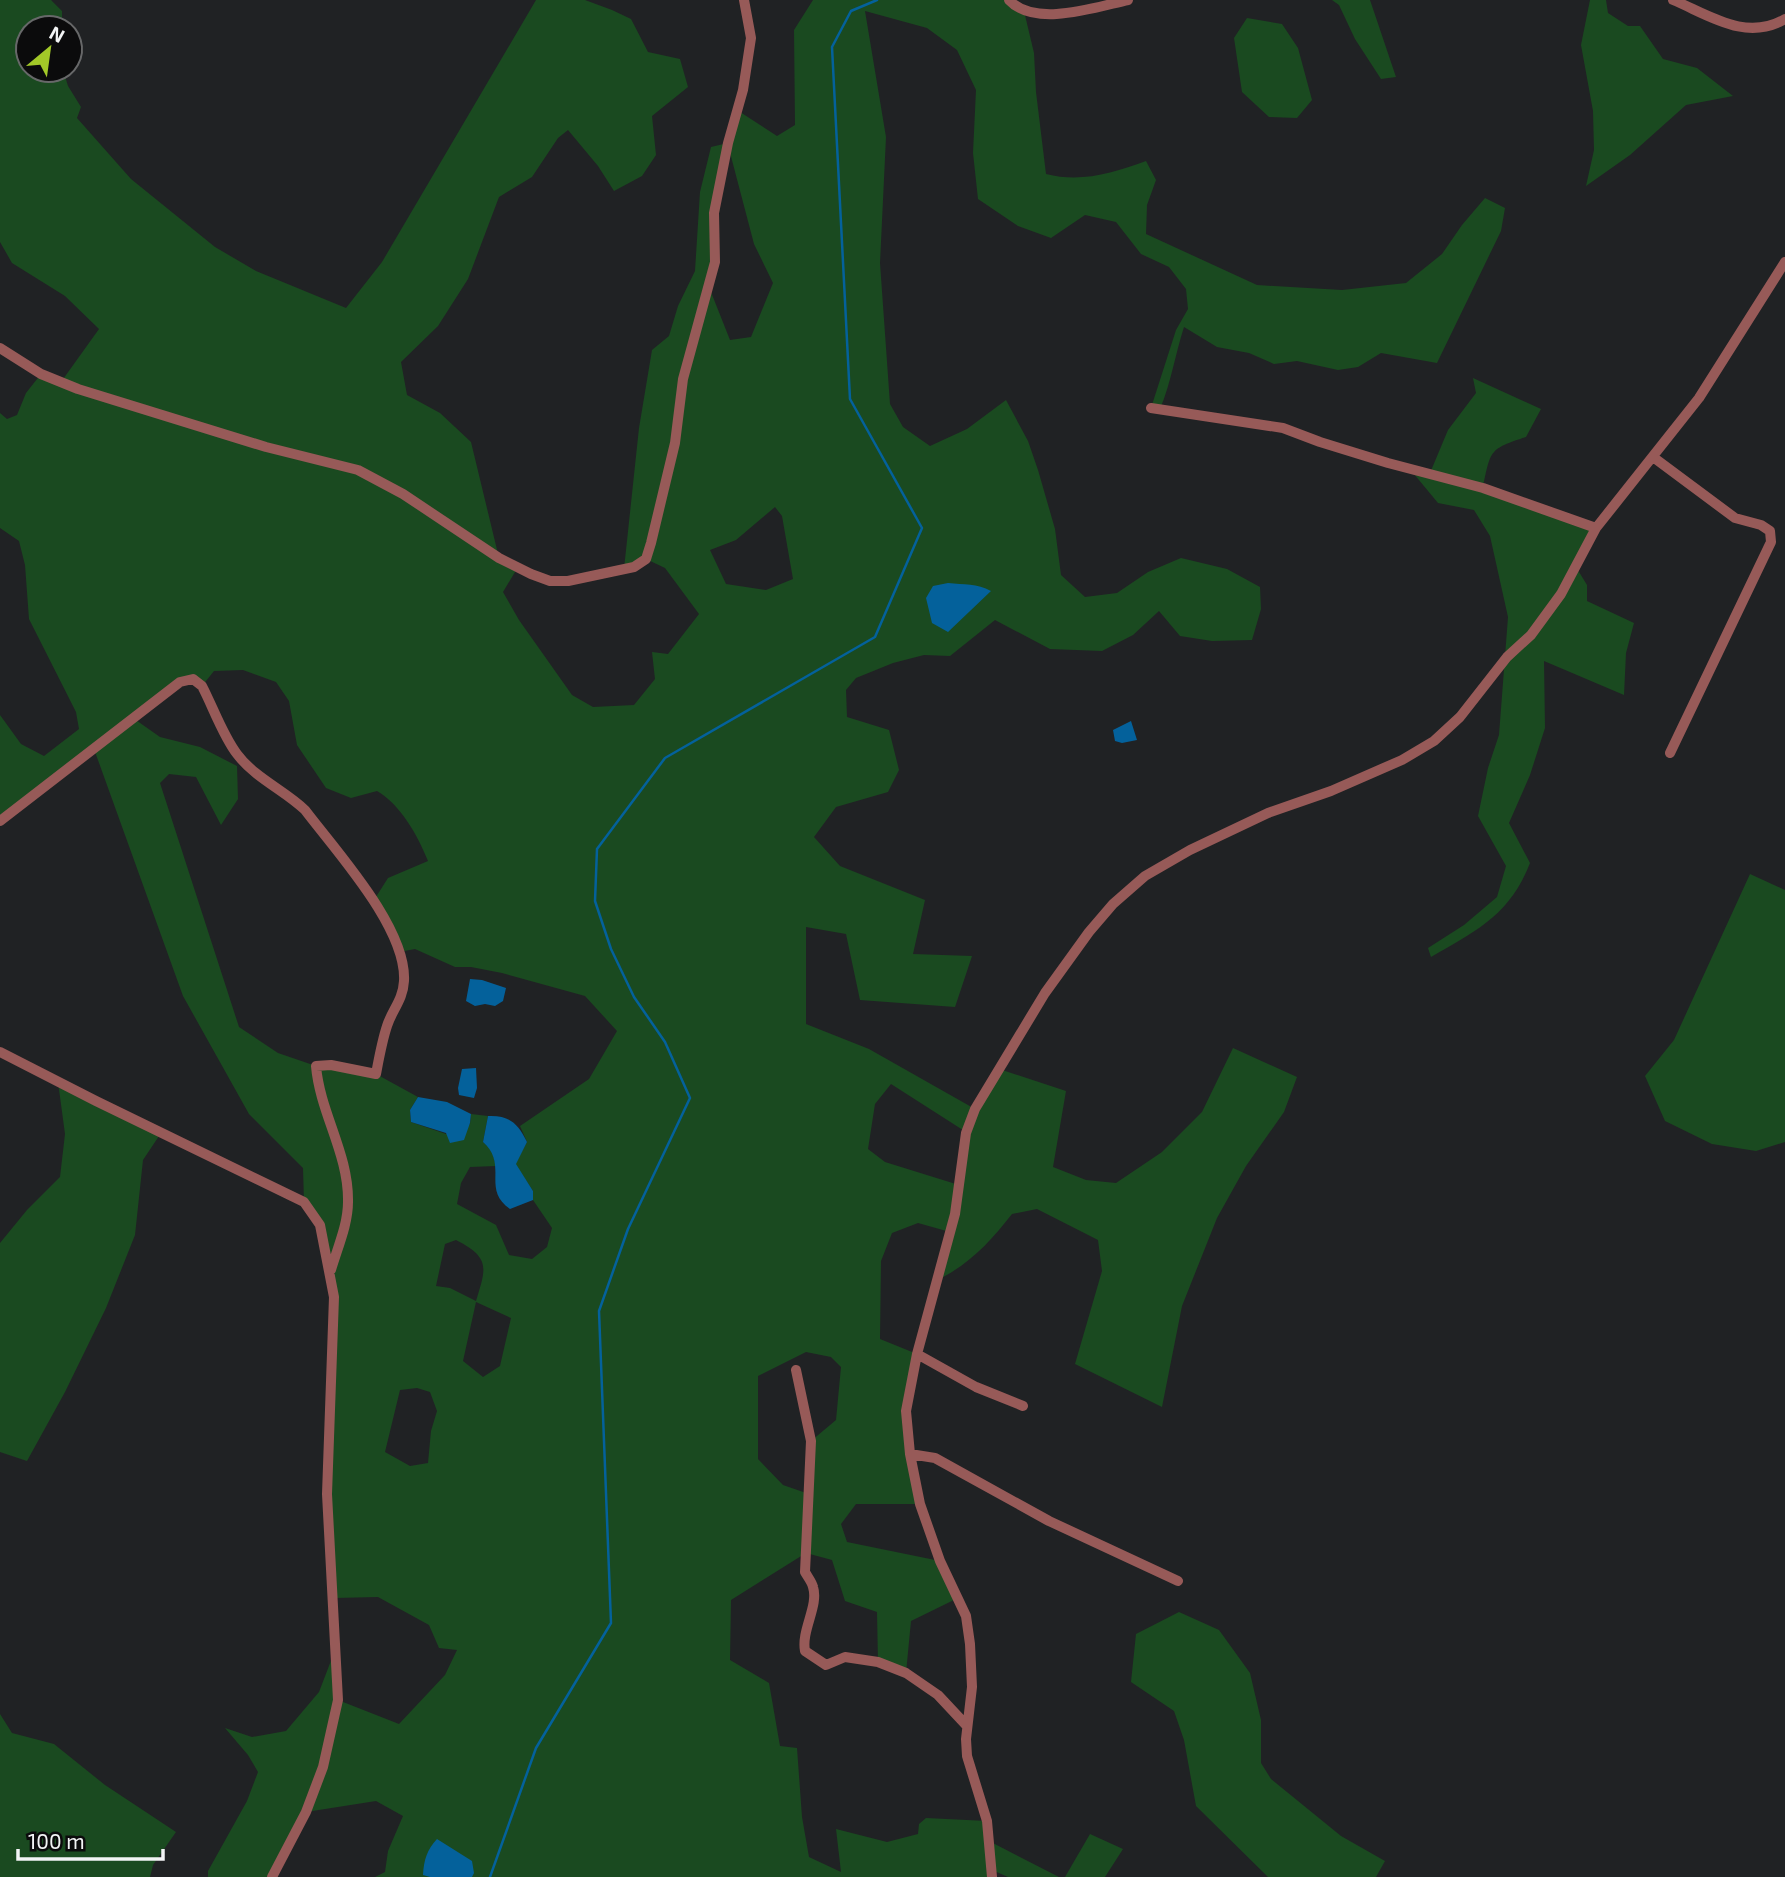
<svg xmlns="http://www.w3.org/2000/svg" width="1785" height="1877" font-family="'Exo 2',sans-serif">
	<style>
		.green { fill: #1a4a20; fill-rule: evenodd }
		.water { fill: #04619b }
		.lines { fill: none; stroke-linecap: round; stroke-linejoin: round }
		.stream { stroke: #04619b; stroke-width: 2.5 }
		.minor { stroke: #975a58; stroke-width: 10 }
	</style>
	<rect width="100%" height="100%" fill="#202224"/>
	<path class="green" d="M 0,0 L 51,0 L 62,11 L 62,28 L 28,28 L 28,70 L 63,70 L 68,86 L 81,107 L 77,118 L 131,179 L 215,247 L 256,271 L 346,308 L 382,262 L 536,0 L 585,0 L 612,10 L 631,19 L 648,52 L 680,59 L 688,87 L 652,116 L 656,155 L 642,176 L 614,191 L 598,166 L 568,130 L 558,138 L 532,177 L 499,197 L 468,279 L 438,326 L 401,362 L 407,395 L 440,413 L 471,442 L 499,558 L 518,567 L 503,592 L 519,620 L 572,695 L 593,707 L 634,705 L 655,679 L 652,652 L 668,654 L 699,614 L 665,568 L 646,559 L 624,569 L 639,428 L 652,350 L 669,336 L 678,306 L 695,271 L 700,192 L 711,147 L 728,143 L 737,110 L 777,136 L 795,125 L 794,30 L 813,0 L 1009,0 L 1024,11 L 1034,53 L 1036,92 L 1046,174 C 1081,183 1113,173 1146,161 L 1156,180 L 1147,205 L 1146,234 L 1257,285 L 1342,290 L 1406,283 L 1442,254 L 1462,225 L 1485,198 L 1505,208 L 1501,231 L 1437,363 L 1381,353 L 1358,367 L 1338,370 L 1297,361 L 1274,364 L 1249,353 L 1217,347 L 1184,327 C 1175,355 1171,383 1160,409 L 1151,408 L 1176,330 L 1188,309 L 1186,289 L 1169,267 L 1141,254 L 1116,222 L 1085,215 L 1051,238 L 1018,226 L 978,199 L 973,153 L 976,90 L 957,50 L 927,28 L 865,11 L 886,137 L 880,263 L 890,404 L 903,427 L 930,446 L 967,429 L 1006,400 L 1028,441 L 1038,470 L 1055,529 L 1061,575 L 1085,597 L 1117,593 L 1148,572 L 1181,558 L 1227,569 L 1260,587 L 1261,609 L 1252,640 L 1212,641 L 1180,636 L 1159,611 L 1133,635 L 1102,651 L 1050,649 L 995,620 L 950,656 L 924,655 L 893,663 L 856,678 L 846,690 L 847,717 L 889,730 L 899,770 L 888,792 L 836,807 L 814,837 L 840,866 L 925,900 L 913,954 L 972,956 L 955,1007 L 860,1000 L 846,934 L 806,927 L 806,1024 L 869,1049 L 975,1109 L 999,1069 L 1066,1091 L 1053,1167 L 1086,1180 L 1116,1183 L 1162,1152 L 1202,1112 L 1233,1048 L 1297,1077 L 1284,1112 L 1246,1166 L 1217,1218 L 1182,1306 L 1162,1407 L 1075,1364 L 1102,1271 L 1098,1240 L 1037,1209 L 1012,1214 C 991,1241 969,1265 937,1280 L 950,1232 L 918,1223 L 892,1233 L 881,1261 L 880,1339 L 917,1354 L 906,1411 L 920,1504 L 856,1504 L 841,1524 L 847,1542 L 940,1561 L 958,1598 L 911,1621 L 906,1673 L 878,1662 L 877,1612 L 845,1601 L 832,1560 L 806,1553 L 731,1600 L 730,1660 L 769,1683 L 780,1746 L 797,1748 L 802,1817 L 809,1857 L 841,1872 L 836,1829 L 887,1842 L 918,1834 L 919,1824 L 926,1818 L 987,1821 L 989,1841 L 1059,1877 L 1008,1877 L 992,1870 L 992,1877 L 375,1877 L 385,1872 L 388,1851 L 403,1816 L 376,1801 L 306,1812 L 272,1877 L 208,1877 L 208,1871 L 247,1801 L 258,1772 L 248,1755 L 225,1728 L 252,1737 L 286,1731 L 319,1692 L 337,1645 L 338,1700 L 399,1724 L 445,1675 L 457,1650 L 439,1648 L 429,1625 L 378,1597 L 334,1598 L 327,1494 L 334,1297 L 320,1225 L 304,1202 L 303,1168 L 249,1114 L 183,996 L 94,749 L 0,821 L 0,715 L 21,744 L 44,756 L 79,729 L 76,712 L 29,619 L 25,565 L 19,541 L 0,528 L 0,413 L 7,419 L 17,415 L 26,393 L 41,374 L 61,382 L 99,329 L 65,296 L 12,263 L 0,242 ZM 728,145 L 754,244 L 773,283 L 751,337 L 730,340 L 709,287 ZM 775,507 L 782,516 L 793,579 L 766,590 L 726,584 L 710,550 L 736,540 ZM 243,670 L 276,682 L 289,701 L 297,745 L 326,788 L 351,798 L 377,791 C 401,805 418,836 428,861 L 388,878 L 374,900 L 399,952 L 415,949 L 455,967 L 471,967 L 502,973 L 585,996 L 617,1031 L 589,1079 L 520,1126 L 527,1142 L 515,1164 L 533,1191 L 533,1200 L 552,1228 L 547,1247 L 532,1259 L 509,1255 L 496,1225 L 457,1204 L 461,1183 L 470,1167 L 496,1166 L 492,1150 L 483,1142 L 488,1116 L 471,1114 L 470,1124 L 446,1134 L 411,1122 L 410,1110 L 418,1097 L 376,1074 L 316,1066 L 278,1053 L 239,1027 L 160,783 L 169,774 L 196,777 L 221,825 L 238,799 L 237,766 L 200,747 L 160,737 L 133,718 L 193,679 L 202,686 L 214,671 ZM 891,1084 L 966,1132 L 959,1185 L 885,1162 L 868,1149 L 875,1104 ZM 456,1240 C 491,1258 486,1268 476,1301 L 450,1288 L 436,1286 L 445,1244 ZM 476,1302 L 511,1318 L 500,1366 L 483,1377 L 463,1361 ZM 806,1352 L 831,1357 L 841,1367 L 836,1420 L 811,1441 L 809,1494 L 783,1485 L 758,1459 L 758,1376 ZM 417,1388 L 430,1392 L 437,1411 L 431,1431 L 428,1463 L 410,1466 L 385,1452 L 400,1390 Z
		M 1332,0 L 1370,0 L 1396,77 L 1381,79 L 1355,39 L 1339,5 Z
		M 1590,0 L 1606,0 L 1608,13 L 1628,26 L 1640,26 L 1663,59 L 1697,68 L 1733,96 L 1686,105 L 1630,155 L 1586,186 L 1594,150 L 1593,111 L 1581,45 Z
		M 1247,18 L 1282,24 L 1298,48 L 1312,100 L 1297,118 L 1269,117 L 1242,92 L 1234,38 Z
		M 1473,378 L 1541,409 L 1526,437 C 1489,449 1491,450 1483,487 L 1596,528 L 1576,567 L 1587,585 L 1587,601 L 1634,623 L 1626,653 L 1624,695 L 1544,661 L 1545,728 L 1530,775 L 1509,823 L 1530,863 C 1510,915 1476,931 1431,957 L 1428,948 L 1464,925 L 1497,897 L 1506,866 L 1478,816 L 1488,768 L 1499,735 L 1508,617 L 1490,536 L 1474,510 L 1438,503 L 1409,468 L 1430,473 L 1448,430 L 1476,393 Z
		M 1750,874 L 1785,890 L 1785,1142 L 1756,1151 L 1712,1144 L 1665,1121 L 1645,1076 L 1674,1040 Z
		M 58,1082 L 161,1133 L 143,1160 L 135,1235 L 106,1308 L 65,1392 L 27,1461 L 0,1452 L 0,1243 L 27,1210 L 60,1177 L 65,1134 Z
		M 1179,1612 L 1219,1630 L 1250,1673 L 1261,1720 L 1261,1763 L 1271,1779 L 1341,1836 L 1385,1861 L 1376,1877 L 1268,1877 L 1196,1806 L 1184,1740 L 1174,1711 L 1131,1682 L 1136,1634 Z
		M 0,1714 L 12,1733 L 54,1744 L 105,1785 L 176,1832 L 153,1865 L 150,1877 L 0,1877 Z
		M 1090,1834 L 1123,1849 L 1105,1877 L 1065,1877 Z"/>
	<path class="water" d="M 948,583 C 964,585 977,583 991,591 L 948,632 L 932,623 L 926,598 L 933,586 Z
		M 1131,721 L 1137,740 L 1122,743 L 1115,741 L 1113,730 Z
		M 470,979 L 482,980 L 506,988 L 503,1001 L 495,1006 L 485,1004 L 475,1006 L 466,1001 Z
		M 476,1068 L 477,1088 L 474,1098 L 459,1095 L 458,1088 L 462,1069 Z
		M 418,1097 L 447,1102 L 471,1114 L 470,1123 L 464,1140 L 450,1143 L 446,1133 L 411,1122 L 410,1110 Z
		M 488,1116 C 509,1115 518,1123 527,1142 L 516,1164 L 533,1191 L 533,1200 L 510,1209 C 481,1189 509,1165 483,1142 Z
		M 437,1839 L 472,1861 L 474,1873 L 472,1877 L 430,1877 L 423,1875 C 424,1859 427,1850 437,1839 Z"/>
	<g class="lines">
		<path class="stream" d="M 490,1877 L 536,1748 L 611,1623 L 599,1311 L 628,1229 L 690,1098 L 665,1042 L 634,997 L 611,949 L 595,901 L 597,849 L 665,758 L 875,637 L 922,528 L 850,399 L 832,47 L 851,11 L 877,0"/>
		<path class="minor" d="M 1009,0 C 1035,28 1096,7 1128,0
			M 1673,0 C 1709,15 1746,42 1785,19
			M 0,348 L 41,374 L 78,389 L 266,447 L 358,470 L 403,494 L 499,558 L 531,574 L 550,581 L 568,581 L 634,567 L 646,559 L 651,543 L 675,443 L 683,379 L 715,262 L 714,213 L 728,143 L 743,90 L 751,38 L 744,0
			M 1151,408 L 1283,428 L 1320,442 L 1388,463 L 1483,488 L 1596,528
			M 1653,457 L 1735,518 L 1761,525 L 1770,531 L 1771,542 L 1670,753
			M 0,821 L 180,682 L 193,679 L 202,686 C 213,707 223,736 237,754 C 255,778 284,790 305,810 C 336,851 407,928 404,981 C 403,1000 392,1010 387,1026 C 382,1041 379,1058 376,1074 L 331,1065 L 316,1066 C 320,1113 349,1154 348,1202 C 348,1225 337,1249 331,1270
			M 0,1052 L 96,1101 L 304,1202 L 320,1225 L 334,1297 L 327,1494 L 338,1700 L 323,1767 L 306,1812 L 272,1877
			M 917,1354 L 976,1387 L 1023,1406
			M 796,1370 L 811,1441 L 805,1572 C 807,1576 812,1582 813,1587 C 819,1606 801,1630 805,1651 L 826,1665 L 845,1657 L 878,1662 L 906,1673 L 938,1695 L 967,1726
			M 910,1454 L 935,1458 L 1049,1521 L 1178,1581
			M 992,1877 L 987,1821 L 967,1756 L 966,1739 L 972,1687 L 970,1644 L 966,1616 L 940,1561 L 920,1504 L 910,1454 L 906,1411 L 917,1354 L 955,1214 L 966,1133 L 975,1109 L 1045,993 L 1089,932 L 1113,904 L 1145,876 L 1190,850 L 1268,813 L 1331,791 L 1402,760 L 1434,741 L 1460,717 L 1507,657 L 1531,635 L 1561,594 L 1596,528 L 1699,398 L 1785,262"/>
	</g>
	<g transform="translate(49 49) rotate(29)"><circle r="33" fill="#0b0b0c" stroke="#676869" stroke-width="2"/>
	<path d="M0-5L12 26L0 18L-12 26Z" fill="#a2c928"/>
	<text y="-10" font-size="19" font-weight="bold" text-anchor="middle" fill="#f2f4f5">N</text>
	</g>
	<path d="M18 1849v10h145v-10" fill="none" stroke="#f2f4f5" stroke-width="3.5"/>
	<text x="28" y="1849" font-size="21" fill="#f2f4f5" stroke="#0b0b0c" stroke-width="5" paint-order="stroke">100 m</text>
</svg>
